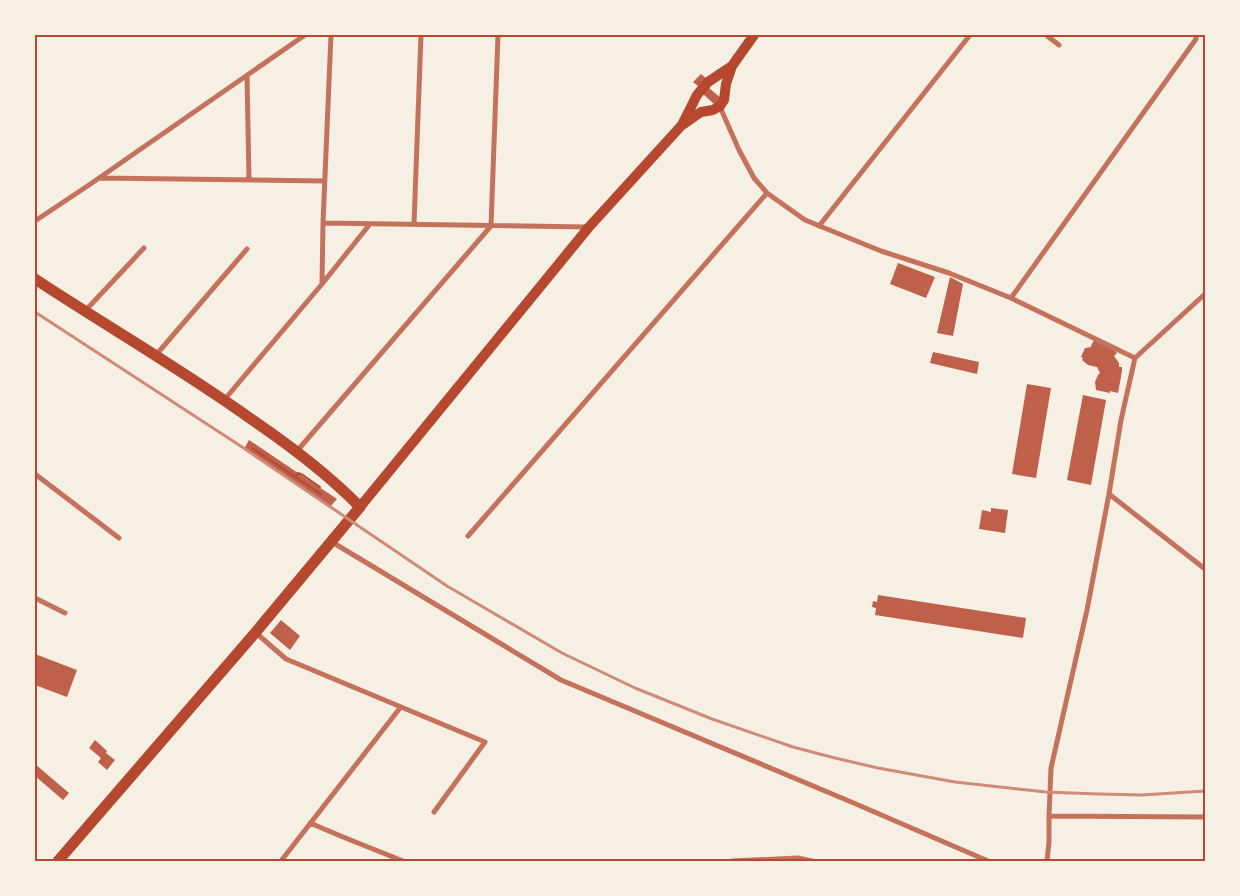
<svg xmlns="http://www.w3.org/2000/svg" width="1240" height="896" font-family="'Roboto Serif',serif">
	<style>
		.building { fill: #bf614a }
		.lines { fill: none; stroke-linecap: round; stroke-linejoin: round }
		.path { stroke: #b5482f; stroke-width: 2 }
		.minor { stroke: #c5725c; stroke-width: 5 }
		.secondary { stroke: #b5482f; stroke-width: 10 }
		.primary { stroke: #b5482f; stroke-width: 11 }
		.rail { stroke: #cf8b77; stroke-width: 3 }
		.neatline { fill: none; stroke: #b5482f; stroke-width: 2 }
	</style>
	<rect width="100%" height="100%" fill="#f6efe4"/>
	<path class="building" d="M 701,74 L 707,79 L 699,87 L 693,82 Z
		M 709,88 L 721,98 L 715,105 L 703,94 Z
		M 898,263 L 935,277 L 926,298 L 890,284 Z
		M 950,277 L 963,284 L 953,336 L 937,333 Z
		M 1094,340 L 1115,351 L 1117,353 L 1114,356 L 1119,363 L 1119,367 L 1122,367 L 1122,371 L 1118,393 L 1110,391 L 1110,393 L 1096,390 L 1095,382 L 1098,375 L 1100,373 L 1097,367 L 1088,365 L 1082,360 L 1083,358 L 1081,357 L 1085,348 L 1087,348 L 1088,347 L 1090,348 Z
		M 933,352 L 979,362 L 977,374 L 930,363 Z
		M 1027,384 L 1051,388 L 1036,478 L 1012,474 Z
		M 1083,395 L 1106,400 L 1091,485 L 1067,480 Z
		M 249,440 L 298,473 L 337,499 L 330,507 L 244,449 Z
		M 991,508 L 1008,510 L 1005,533 L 979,529 L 982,510 L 991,512 Z
		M 878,595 L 1026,618 L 1023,638 L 875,615 L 876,608 L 872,607 L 873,601 L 877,602 Z
		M 281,620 L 300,636 L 290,650 L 270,633 Z
		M 35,654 L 77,670 L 67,697 L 35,685 Z
		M 95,740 L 107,751 L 106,753 L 115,760 L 107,770 L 98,762 L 101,758 L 89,748 Z
		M 35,764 L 69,793 L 63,800 L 35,776 Z"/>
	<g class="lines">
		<path class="path" d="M 252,448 L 321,494
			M 296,477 L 298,473 L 303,475 L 320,487"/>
		<path class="minor" d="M 1046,35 L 1059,45
			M 247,75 L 249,180
			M 720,107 L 739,150 L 754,178 L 767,193 L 805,220 L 881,251 L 949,273 L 1011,298 L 1135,358
			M 99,178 L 325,181
			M 35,221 L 89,185 L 305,35
			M 323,223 L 587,227
			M 414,224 L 421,35
			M 819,226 L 970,35
			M 322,284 L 323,223 L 331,35
			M 1011,298 L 1196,39 L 1196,35
			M 85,311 L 144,248
			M 156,355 L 247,249
			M 1135,358 L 1205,294
			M 225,399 L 322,284 L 370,224
			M 297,451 L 491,226 L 498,35
			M 35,474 L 119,538
			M 1109,494 L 1205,569
			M 468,536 L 767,193
			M 332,542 L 561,680 L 856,804 L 988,861
			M 35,598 L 65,613
			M 256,633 L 286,659 L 485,742 L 434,812
			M 1049,816 L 1205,817
			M 310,823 L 343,837 L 403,861
			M 281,861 L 400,708
			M 732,861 L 798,858 L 812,861
			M 1047,861 L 1049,842 L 1049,816 L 1051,768 L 1087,610 L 1109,494 L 1121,420 L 1135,358"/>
		<path class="secondary" d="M 683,123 L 697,95 L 708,82 L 732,66
			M 360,507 L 589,227 L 681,126 L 701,112 L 713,110 L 720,106 L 724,100 L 726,84 L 732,66 L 754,35"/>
		<path class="primary" d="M 35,279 C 108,327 183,370 254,421 C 292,447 328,474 360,507 L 255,633 L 58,861"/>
		<path class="rail" d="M 35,312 L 239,445 L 447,586 L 562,653 L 635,688 L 712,719 L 793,747 L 835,758 L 878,768 L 955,782 L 1046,792 L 1098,794 L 1142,795 L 1205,791"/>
	</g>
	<rect width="1240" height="896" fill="none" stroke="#f6efe4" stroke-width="72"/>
	<rect x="36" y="36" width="1168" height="824" class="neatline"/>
</svg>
